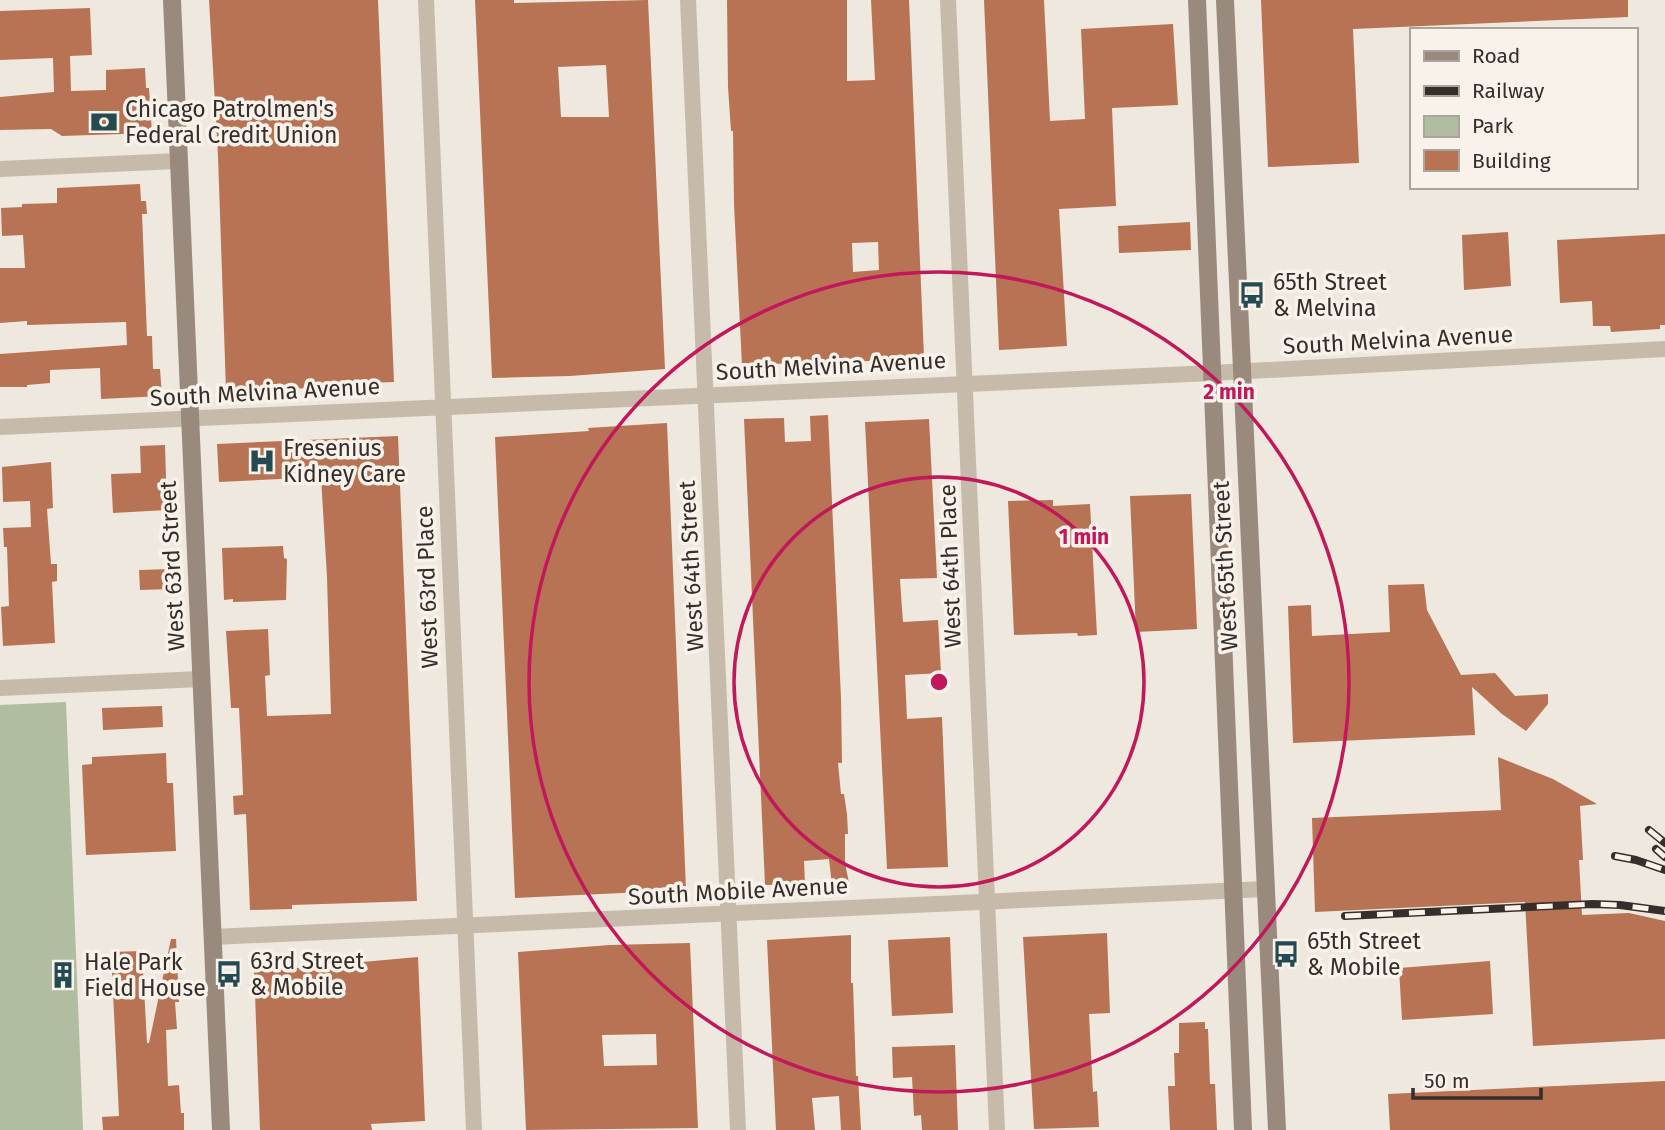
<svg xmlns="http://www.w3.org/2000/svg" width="1665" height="1130" font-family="'Fira Sans',sans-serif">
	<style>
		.green { fill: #b1bda0 }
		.building { fill: #b77354; fill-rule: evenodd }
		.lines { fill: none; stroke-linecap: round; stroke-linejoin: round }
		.street { stroke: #c6baab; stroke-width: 16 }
		.secondary { stroke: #9a897d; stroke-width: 18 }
		.rail-casing { stroke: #352e2a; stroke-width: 8 }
		.rail { stroke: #f8f2ea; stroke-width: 5; stroke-dasharray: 16; stroke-linecap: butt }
		.ring { fill: none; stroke: #c2185b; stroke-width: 3.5 }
		.labels { text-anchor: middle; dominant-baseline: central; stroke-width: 7; stroke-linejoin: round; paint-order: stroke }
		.poi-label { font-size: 23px; fill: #352e2a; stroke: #f8f2ea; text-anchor: start }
		.street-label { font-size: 23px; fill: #352e2a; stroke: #f8f2ea }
		.centre { fill: #c2185b; stroke: #f8f2ea; stroke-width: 3.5 }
		.ring-label { font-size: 21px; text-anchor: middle; font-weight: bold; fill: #c2185b; stroke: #f8f2ea; stroke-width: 7; stroke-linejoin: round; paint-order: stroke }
	</style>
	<rect width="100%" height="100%" fill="#efe8de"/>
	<path class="green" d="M 66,702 L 83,1130 L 0,1130 L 0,705 Z"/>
	<path class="building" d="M 209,0 L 378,0 L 394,382 L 335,384 L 336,387 L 319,388 L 226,390 L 218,156 Z
		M 475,0 L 514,0 L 514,3 L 648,0 L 665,369 L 570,376 L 492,378 ZM 606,65 L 609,117 L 561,117 L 558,67 Z
		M 727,0 L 847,0 L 847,81 L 875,80 L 871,0 L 909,0 L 924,357 L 825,364 L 808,365 L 808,362 L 742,366 L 734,204 L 733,131 L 731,131 L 728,87 ZM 878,242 L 879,270 L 853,272 L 852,243 Z
		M 984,0 L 1044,0 L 1050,121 L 1085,119 L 1081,29 L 1173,24 L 1178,105 L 1112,108 L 1116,206 L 1059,209 L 1067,346 L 999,350 Z
		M 1261,0 L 1628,0 L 1628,17 L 1353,29 L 1359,163 L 1268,167 Z
		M 90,8 L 92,55 L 70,56 L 71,91 L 106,90 L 106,70 L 145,68 L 146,88 L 149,88 L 152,133 L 62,136 L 51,129 L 0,130 L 0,97 L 54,92 L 53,58 L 0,60 L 0,11 Z
		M 140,184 L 141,201 L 146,201 L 147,214 L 142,214 L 147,336 L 152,336 L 153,369 L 160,369 L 162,396 L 101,399 L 100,368 L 50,370 L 50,383 L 27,385 L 27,387 L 0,387 L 0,354 L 127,345 L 126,322 L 27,325 L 27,321 L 0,323 L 0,268 L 25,268 L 23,235 L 2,236 L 1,208 L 22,207 L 22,204 L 57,203 L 57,188 Z
		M 1190,222 L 1191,250 L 1119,253 L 1118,226 Z
		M 1508,232 L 1511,286 L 1464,290 L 1462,235 Z
		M 1665,234 L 1665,325 L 1660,325 L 1660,329 L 1611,332 L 1610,326 L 1593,326 L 1592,301 L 1560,303 L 1557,240 Z
		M 828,415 L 841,698 L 842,763 L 838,763 L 841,794 L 844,794 L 847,814 L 848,834 L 845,834 L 845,863 L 849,883 L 832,885 L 829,859 L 804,861 L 805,884 L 765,885 L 744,419 L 784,418 L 785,442 L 811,441 L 810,416 Z
		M 929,419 L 937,578 L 900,579 L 902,609 L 903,622 L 938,620 L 941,673 L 905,675 L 907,719 L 942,717 L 948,867 L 887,869 L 865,422 Z
		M 667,423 L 686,890 L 515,898 L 495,437 L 589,431 L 588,428 Z
		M 398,436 L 417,901 L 292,905 L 292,909 L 250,910 L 246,814 L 234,815 L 233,796 L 243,795 L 242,766 L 239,708 L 231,708 L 226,631 L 268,629 L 270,675 L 265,676 L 267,716 L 331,714 L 327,577 L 321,477 L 219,482 L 217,444 Z
		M 165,445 L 167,510 L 113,513 L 111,474 L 141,473 L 140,446 Z
		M 51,462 L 53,508 L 47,509 L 51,564 L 57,564 L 57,581 L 52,582 L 55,643 L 3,646 L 1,607 L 9,606 L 7,547 L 4,547 L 3,528 L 31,527 L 30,501 L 3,502 L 2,467 Z
		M 1191,494 L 1197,629 L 1136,632 L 1130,496 Z
		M 1053,500 L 1053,506 L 1090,504 L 1097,635 L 1078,636 L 1077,633 L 1014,635 L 1008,501 Z
		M 283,546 L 284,558 L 287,559 L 286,600 L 233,602 L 233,599 L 224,600 L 222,548 Z
		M 171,569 L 172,589 L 140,590 L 139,570 Z
		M 1424,584 L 1427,610 L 1461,675 L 1495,673 L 1515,696 L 1548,694 L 1548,704 L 1526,731 L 1502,714 L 1472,687 L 1475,735 L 1293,743 L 1288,606 L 1311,605 L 1312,636 L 1390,632 L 1388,585 Z
		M 162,706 L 163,727 L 103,730 L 102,708 Z
		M 166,753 L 167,783 L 173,783 L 176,851 L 86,855 L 82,765 L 92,764 L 92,757 Z
		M 1498,757 L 1553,779 L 1597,804 L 1580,806 L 1583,860 L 1579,860 L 1582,915 L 1629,913 L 1665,921 L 1665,1039 L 1533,1046 L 1525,902 L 1315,912 L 1312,818 L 1501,810 Z
		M 1107,933 L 1110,1013 L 1089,1014 L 1093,1092 L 1097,1091 L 1099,1127 L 1034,1129 L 1023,937 Z
		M 851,935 L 851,983 L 853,983 L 856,1076 L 858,1076 L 861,1130 L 841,1130 L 839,1096 L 812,1098 L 815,1130 L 776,1130 L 767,940 Z
		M 950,937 L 953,1013 L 892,1016 L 888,940 Z
		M 171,939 L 176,939 L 179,1002 L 175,1002 L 177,1029 L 166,1030 L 168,1086 L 179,1085 L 181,1113 L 184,1113 L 184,1130 L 103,1130 L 102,1117 L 119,1116 L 111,952 L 142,951 L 147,1043 L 149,1043 Z
		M 690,943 L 698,1128 L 526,1130 L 518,952 L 610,945 ZM 656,1034 L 657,1065 L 604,1066 L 602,1035 Z
		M 418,957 L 425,1121 L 371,1124 L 372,1130 L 260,1130 L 254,967 L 296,965 L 296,968 Z
		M 1490,961 L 1493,1014 L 1402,1020 L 1399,968 Z
		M 1205,1022 L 1205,1029 L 1208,1029 L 1210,1084 L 1215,1084 L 1217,1130 L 1170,1130 L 1168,1086 L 1175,1086 L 1174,1053 L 1179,1053 L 1179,1023 Z
		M 955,1045 L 958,1130 L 922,1130 L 921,1115 L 914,1116 L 912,1077 L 893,1078 L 892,1047 Z
		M 1665,1081 L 1665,1130 L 1390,1130 L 1388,1094 Z"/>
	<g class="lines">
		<path class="street" d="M 426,0 L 474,1130
			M 688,0 L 738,1130
			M 948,0 L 997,1130
			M 0,169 L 178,161
			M 0,427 L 1212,373 L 1665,349
			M 0,688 L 201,679
			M 213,937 L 1265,889"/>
		<path class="secondary" d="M 172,0 L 221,1130
			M 1197,0 L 1243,1130
			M 1225,0 L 1277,1130"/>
		<defs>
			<path id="rail" d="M 1649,830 L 1665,843
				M 1656,849 L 1665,857
				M 1615,856 L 1636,860 L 1665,870
				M 1345,916 L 1593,904 L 1620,905 L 1665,911"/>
		</defs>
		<use href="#rail" class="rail-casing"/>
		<use href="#rail" class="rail"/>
	</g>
	<g class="ring">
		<circle cx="939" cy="682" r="205"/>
		<circle cx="939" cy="682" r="410"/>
	</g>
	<defs>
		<symbol id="bank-bare" viewBox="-9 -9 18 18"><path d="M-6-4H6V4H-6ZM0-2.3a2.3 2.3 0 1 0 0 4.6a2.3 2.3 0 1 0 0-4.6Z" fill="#244b52" stroke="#f8f2ea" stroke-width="2.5" paint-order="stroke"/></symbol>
		<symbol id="bus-bare" viewBox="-9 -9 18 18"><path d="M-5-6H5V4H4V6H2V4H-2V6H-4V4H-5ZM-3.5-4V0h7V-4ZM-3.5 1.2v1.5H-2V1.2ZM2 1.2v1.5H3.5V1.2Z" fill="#244b52" stroke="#f8f2ea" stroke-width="2.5" paint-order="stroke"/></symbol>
		<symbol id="hospital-bare" viewBox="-9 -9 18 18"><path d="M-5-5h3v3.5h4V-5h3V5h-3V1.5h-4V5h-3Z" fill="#244b52" stroke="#f8f2ea" stroke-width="2.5" paint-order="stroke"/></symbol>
		<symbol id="building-bare" viewBox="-9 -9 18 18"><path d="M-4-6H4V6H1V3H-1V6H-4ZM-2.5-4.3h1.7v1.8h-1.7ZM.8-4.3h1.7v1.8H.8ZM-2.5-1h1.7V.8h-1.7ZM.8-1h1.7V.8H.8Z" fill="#244b52" stroke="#f8f2ea" stroke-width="2.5" paint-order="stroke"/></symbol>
	</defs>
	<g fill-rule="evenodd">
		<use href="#bank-bare" x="85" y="103" width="38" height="38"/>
		<use href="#bus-bare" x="1233" y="276" width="38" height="38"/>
		<use href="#hospital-bare" x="243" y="442" width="38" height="38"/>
		<use href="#bus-bare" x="1267" y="935" width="38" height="38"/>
		<use href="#bus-bare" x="210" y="955" width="38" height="38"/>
		<use href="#building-bare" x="44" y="956" width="38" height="38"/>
	</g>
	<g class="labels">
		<g class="poi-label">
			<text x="125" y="109">Chicago Patrolmen's<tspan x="125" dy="26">Federal Credit Union</tspan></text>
			<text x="1273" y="282">65th Street<tspan x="1273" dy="26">&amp; Melvina</tspan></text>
			<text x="283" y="448">Fresenius<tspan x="283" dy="26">Kidney Care</tspan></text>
			<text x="1307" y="941">65th Street<tspan x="1307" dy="26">&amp; Mobile</tspan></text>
			<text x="250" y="961">63rd Street<tspan x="250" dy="26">&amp; Mobile</tspan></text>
			<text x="84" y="962">Hale Park<tspan x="84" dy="26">Field House</tspan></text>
		</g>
		<g class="street-label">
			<text transform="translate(1398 340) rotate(-3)">South Melvina Avenue</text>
			<text transform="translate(831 366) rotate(-3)">South Melvina Avenue</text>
			<text transform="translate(265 392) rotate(-3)">South Melvina Avenue</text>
			<text transform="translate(172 566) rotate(-93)">West 63rd Street</text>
			<text transform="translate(691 566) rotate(-93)">West 64th Street</text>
			<text transform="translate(950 566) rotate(-92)">West 64th Place</text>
			<text transform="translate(1225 566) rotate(-93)">West 65th Street</text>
			<text transform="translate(427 587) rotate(-92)">West 63rd Place</text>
			<text transform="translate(738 891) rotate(-3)">South Mobile Avenue</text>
		</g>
	</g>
	<circle cx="939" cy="682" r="10" class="centre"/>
	<g class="ring-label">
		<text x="1229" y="399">2 min</text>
		<text x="1084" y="544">1 min</text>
	</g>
	<rect x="1410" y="28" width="228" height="161" fill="#f8f2ea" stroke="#aaa49d" stroke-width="2"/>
	<rect x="1424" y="51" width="35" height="10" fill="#9a897d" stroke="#aaa49d" stroke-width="2"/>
	<text x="1472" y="63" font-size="21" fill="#352e2a">Road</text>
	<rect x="1424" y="86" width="35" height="10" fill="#352e2a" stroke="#aaa49d" stroke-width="2"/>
	<text x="1472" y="98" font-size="21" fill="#352e2a">Railway</text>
	<rect x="1424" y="116" width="35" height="21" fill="#b1bda0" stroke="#aaa49d" stroke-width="2"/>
	<text x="1472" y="133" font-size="21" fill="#352e2a">Park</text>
	<rect x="1424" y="150" width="35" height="21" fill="#b77354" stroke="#aaa49d" stroke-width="2"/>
	<text x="1472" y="168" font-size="21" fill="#352e2a">Building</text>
	<path d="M1413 1088v10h128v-10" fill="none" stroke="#352e2a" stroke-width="3.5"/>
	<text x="1424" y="1088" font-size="21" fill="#352e2a" stroke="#f8f2ea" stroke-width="5" paint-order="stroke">50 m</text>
</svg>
